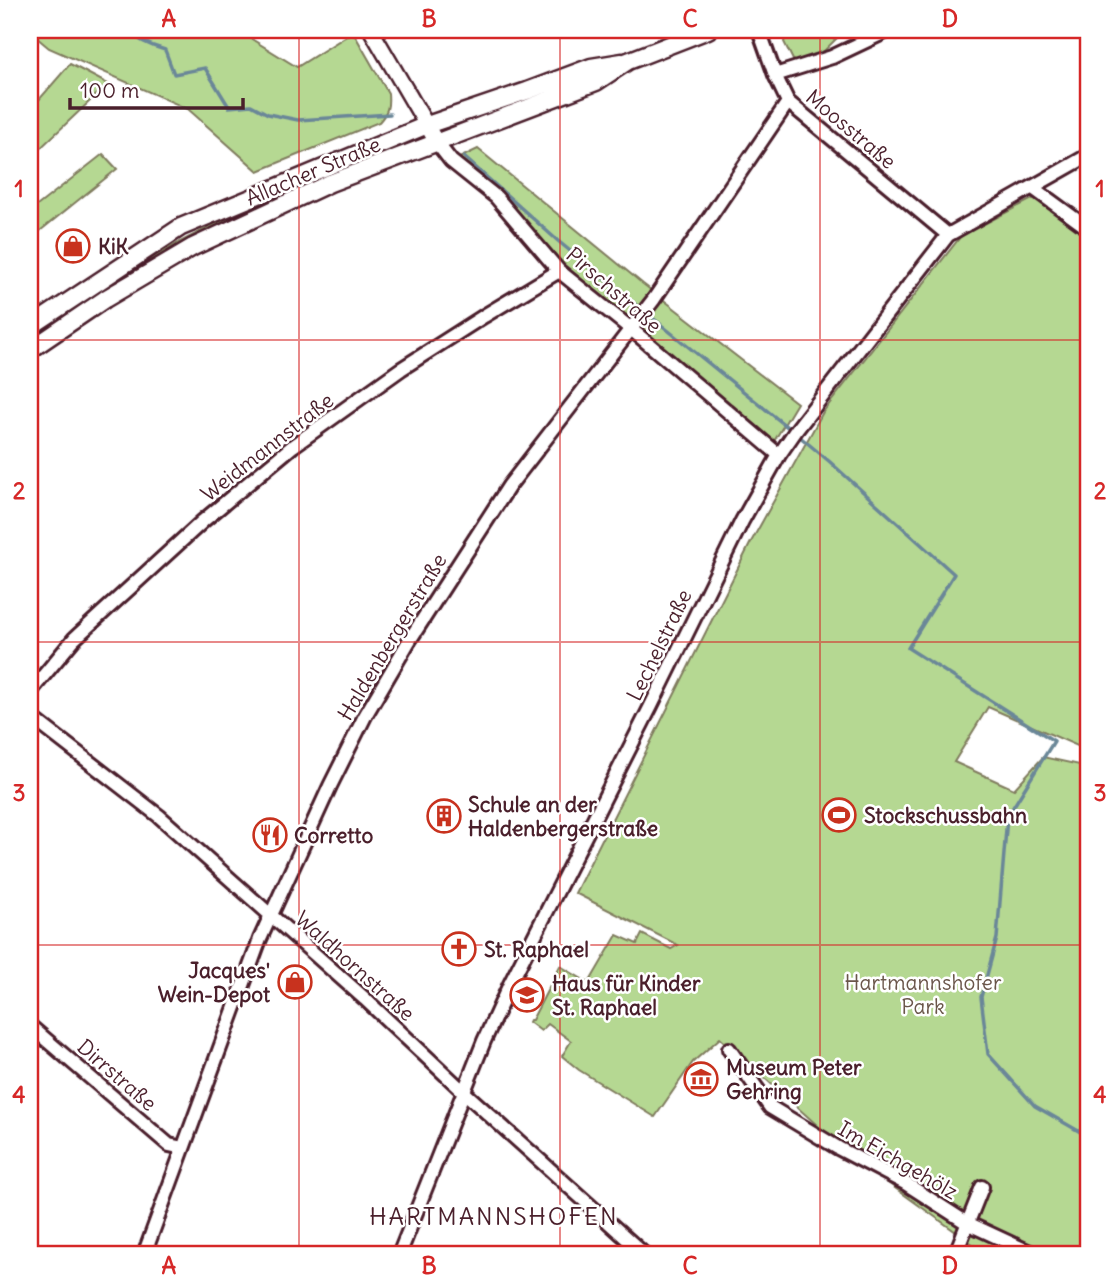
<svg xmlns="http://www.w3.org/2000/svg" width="1119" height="1285" font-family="Delius,sans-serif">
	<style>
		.green { fill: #b5d892; stroke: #807c5e; stroke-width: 2 }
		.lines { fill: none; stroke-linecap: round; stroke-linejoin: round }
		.stream { stroke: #6b8798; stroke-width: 3.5 }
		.minor-casing { stroke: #4a1f2b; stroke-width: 18 }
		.tertiary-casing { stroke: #4a1f2b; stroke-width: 19 }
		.secondary-casing { stroke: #4a1f2b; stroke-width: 21 }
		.minor { stroke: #fff; stroke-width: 12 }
		.tertiary { stroke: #fff; stroke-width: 14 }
		.secondary { stroke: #fff; stroke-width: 16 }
		.grid { fill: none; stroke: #d62828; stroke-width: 2; stroke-opacity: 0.55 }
		.labels { text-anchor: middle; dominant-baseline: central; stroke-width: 5; stroke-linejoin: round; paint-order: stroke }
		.street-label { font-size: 21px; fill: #4a1f2b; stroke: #fff }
		.poi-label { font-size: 21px; font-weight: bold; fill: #4a1f2b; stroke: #fff; text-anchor: start }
		.park-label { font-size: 21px; fill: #6a564a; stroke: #fff }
		.quarter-label { font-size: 24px; letter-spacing: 2px; fill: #4a1f2b; stroke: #fff }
		.neatline { fill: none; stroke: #d62828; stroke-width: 2.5 }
		.grid-label { font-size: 23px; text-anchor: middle; font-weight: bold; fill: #d62828 }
	</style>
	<rect width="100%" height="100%" fill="#fff"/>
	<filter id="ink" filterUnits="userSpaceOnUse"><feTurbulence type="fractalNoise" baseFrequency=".0143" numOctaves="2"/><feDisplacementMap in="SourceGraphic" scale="14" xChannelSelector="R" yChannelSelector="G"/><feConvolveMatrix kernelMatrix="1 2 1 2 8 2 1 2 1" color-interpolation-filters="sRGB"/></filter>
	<g filter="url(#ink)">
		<path class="green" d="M 30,30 L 237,30 L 297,67 L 353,32 L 388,93 C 389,106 388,112 379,122 L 258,171 L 188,109 L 49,48 L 30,32 Z
			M 788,30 L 855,30 L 838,37 L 820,55 L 796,66 L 784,42 Z
			M 70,64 L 108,84 L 30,158 L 30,110 Z
			M 412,141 L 414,144 L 299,189 L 46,335 L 42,330 C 89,299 136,265 186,239 C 259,201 336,171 412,141 Z
			M 478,149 L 643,284 L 797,403 L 773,443 L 561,268 L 457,159 Z
			M 103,154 L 117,169 L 30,239 L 30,218 L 35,214 L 33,209 Z
			M 1036,197 L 1089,235 L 1089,751 L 988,707 L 954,762 L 1014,789 L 1043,757 L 1089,767 L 1089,1255 L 988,1255 L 856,1160 L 720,1038 L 693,1062 L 655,1117 L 579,1070 L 562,1056 L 571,1041 L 548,1024 L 541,1031 L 529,1022 L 530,1020 L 532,1020 L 560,966 L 589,983 L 617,935 L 637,944 L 642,934 L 671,949 L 678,945 L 575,893 L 751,542 L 823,412 L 961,236 Z"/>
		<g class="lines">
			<path class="stream" d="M 127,30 C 137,40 151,46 165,50 L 174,74 L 205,68 L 229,107 L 251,105 L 268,114 L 298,120 L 390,114
				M 464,157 L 558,241 L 636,305
				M 654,319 L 791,430
				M 799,436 L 830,462 L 954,574 L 908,648 L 1054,741 L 1007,817 L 997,938 L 981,997 L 988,1054 L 1035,1106 L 1089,1137"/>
			<defs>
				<path id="minor" d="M 759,30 L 775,75 L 788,102 L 948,235
					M 775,75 L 832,57 L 889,30
					M 437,143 L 451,161 L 496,197 L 559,271 L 631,329 L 779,455
					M 1033,188 L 1089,229
					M 30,692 L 74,639 L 203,521 L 293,446 L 401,369 L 484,316 L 559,271
					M 30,716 L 159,816 L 365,999 L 465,1093 L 645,1255
					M 30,1026 L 169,1145 L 183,1148
					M 729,1049 L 770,1107 L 838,1148 L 905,1183 L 967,1223 L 1036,1255
					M 144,1255 L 260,939 L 330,786 L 365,716 L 409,641 L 509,486 L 654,299 L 788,102
					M 399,1255 L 484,1041 L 510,984 L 651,706 L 742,521 L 779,455 L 797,429 L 948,235 L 1089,155
					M 955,1255 L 982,1187"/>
				<path id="tertiary" d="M 371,30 L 437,143"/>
				<path id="secondary" d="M 30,327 L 181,227 L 427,125 L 527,91 L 591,67 L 622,62
					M 30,350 L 105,299 L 193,247 L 330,183 L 596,82 L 628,61 L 708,30"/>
			</defs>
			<use href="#minor" class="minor-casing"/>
			<use href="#tertiary" class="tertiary-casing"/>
			<use href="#secondary" class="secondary-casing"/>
			<use href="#minor" class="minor"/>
			<use href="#tertiary" class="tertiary"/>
			<use href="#secondary" class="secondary"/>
		</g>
	</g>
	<path class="grid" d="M 299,30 L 299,1255M 560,30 L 560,1255M 820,30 L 820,1255M 30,340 L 1089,340M 30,642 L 1089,642M 30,945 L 1089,945"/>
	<defs>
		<symbol id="shop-ring" viewBox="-11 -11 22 22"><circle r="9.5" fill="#fff" stroke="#c8321e" stroke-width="1.5"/><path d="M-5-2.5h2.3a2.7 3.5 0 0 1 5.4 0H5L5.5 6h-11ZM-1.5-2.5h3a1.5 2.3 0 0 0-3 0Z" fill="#c8321e"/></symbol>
		<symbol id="stadium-ring" viewBox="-11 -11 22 22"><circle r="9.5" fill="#fff" stroke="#c8321e" stroke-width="1.5"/><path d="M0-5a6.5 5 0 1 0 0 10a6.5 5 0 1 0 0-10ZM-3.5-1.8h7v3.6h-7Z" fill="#c8321e"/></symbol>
		<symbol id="building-ring" viewBox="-11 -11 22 22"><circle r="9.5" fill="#fff" stroke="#c8321e" stroke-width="1.5"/><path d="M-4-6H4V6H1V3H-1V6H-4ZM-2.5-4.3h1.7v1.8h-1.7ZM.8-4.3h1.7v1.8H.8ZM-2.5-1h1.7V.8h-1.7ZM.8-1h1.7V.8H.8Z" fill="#c8321e"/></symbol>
		<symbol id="restaurant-ring" viewBox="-11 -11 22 22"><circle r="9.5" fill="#fff" stroke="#c8321e" stroke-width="1.5"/><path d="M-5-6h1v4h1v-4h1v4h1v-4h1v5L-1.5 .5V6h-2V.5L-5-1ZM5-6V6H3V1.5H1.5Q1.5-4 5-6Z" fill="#c8321e"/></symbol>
		<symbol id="church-ring" viewBox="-11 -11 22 22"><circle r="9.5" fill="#fff" stroke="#c8321e" stroke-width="1.5"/><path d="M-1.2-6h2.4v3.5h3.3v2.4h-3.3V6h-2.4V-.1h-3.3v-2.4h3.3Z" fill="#c8321e"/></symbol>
		<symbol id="school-ring" viewBox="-11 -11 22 22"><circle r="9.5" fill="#fff" stroke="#c8321e" stroke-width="1.5"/><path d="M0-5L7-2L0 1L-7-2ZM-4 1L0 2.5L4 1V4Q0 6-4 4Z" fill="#c8321e"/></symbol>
		<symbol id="museum-ring" viewBox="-11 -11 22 22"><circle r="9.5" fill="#fff" stroke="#c8321e" stroke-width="1.5"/><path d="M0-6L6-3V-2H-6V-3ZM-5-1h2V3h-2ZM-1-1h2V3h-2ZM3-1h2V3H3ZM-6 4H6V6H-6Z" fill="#c8321e"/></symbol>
	</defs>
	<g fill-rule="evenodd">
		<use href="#shop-ring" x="54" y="227" width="38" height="38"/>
		<use href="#stadium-ring" x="820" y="796" width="38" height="38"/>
		<use href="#building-ring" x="425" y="797" width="38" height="38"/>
		<use href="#restaurant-ring" x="251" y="816" width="38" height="38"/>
		<use href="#church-ring" x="440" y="930" width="38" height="38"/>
		<use href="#shop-ring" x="276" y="963" width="38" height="38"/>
		<use href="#school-ring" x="508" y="976" width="38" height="38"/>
		<use href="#museum-ring" x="682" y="1060" width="38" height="38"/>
	</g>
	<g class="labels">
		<g class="street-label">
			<text transform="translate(851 129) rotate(40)">Moosstraße</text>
			<text transform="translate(313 171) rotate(-23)">Allacher Straße</text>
			<text transform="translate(614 290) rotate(41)">Pirschstraße</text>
			<text transform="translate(267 447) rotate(-38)">Weidmannstraße</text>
			<text transform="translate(392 637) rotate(-59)">Haldenbergerstraße</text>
			<text transform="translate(659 645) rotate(-64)">Lechelstraße</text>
			<text transform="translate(355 966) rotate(42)">Waldhornstraße</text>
			<text transform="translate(117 1075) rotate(41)">Dirrstraße</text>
			<text transform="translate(898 1160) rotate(30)">Im Eichgehölz</text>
		</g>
		<g class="poi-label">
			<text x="98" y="246">KiK</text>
			<text x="468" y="804">Schule an der<tspan x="468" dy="24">Haldenbergerstraße</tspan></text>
			<text x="864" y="815">Stockschussbahn</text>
			<text x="294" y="835">Corretto</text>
			<text x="484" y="949">St. Raphael</text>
			<text x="270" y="970" text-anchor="end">Jacques'<tspan x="270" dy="24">Wein-Depot</tspan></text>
			<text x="552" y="983">Haus für Kinder<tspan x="552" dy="24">St. Raphael</tspan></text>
			<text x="726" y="1067">Museum Peter<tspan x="726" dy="24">Gehring</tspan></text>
		</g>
		<g class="park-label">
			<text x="923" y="982">Hartmannshofer<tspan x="923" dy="24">Park</tspan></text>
		</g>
		<g class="quarter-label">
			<text x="494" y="1216">HARTMANNSHOFEN</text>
		</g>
	</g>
	<rect width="1119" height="1285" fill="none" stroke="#fff" stroke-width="77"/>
	<path d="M70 98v10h173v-10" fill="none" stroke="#4a1f2b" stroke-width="3.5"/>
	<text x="80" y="98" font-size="21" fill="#4a1f2b" stroke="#ffffff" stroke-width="5" paint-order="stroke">100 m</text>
	<rect x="38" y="38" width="1042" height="1208" class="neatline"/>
	<g class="grid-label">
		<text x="169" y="27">A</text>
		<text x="429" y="27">B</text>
		<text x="690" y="27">C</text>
		<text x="950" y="27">D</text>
		<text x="19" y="197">1</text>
		<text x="1100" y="197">1</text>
		<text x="19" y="499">2</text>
		<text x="1100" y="499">2</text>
		<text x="19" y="801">3</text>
		<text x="1100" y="801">3</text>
		<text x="19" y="1103">4</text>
		<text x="1100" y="1103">4</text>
		<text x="169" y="1274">A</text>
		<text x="429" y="1274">B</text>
		<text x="690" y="1274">C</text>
		<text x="950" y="1274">D</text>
	</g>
</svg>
